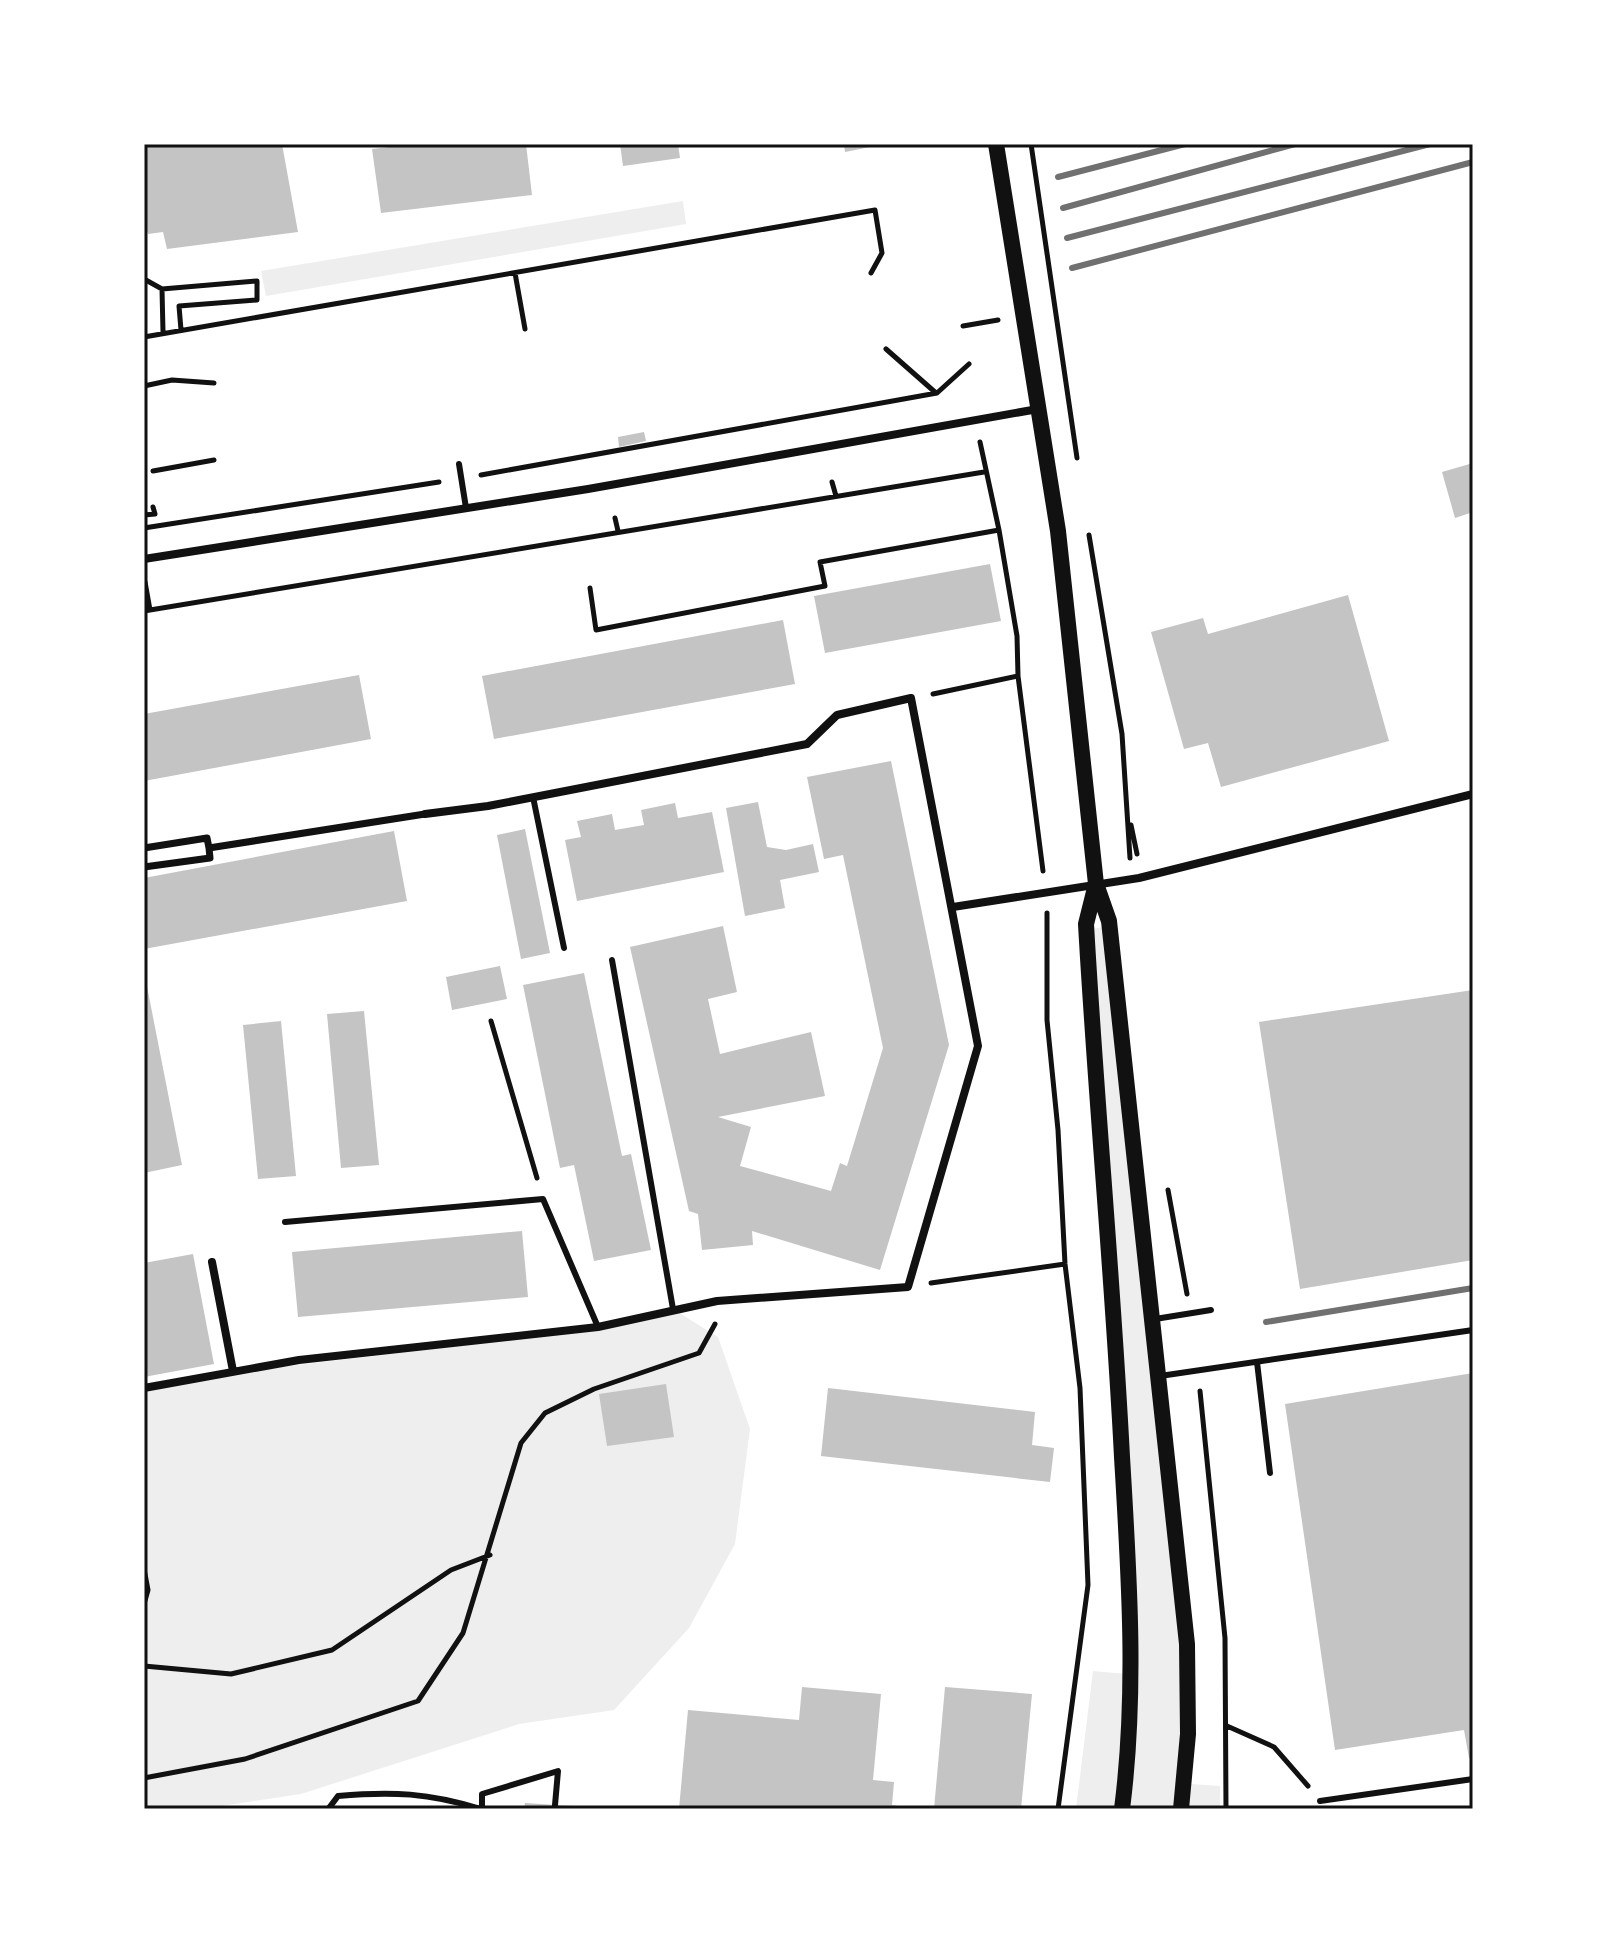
<svg xmlns="http://www.w3.org/2000/svg" width="1617" height="1953" font-family="Karla,sans-serif">
	<style>
		.green { fill: #eee }
		.building { fill: #c4c4c4 }
		.lines { fill: none; stroke-linecap: round; stroke-linejoin: round }
		.path { stroke: #111; stroke-width: 5 }
		.service { stroke: #111; stroke-width: 6 }
		.pedestrian { stroke: #111; stroke-width: 7 }
		.minor { stroke: #111; stroke-width: 8 }
		.secondary { stroke: #111; stroke-width: 16 }
		.rail { stroke: #707070; stroke-width: 6 }
		.neatline { fill: none; stroke: #111; stroke-width: 3 }
	</style>
	<rect width="100%" height="100%" fill="#fff"/>
	<path class="green" d="M 683,201 L 686,224 L 266,296 L 261,271 Z
		M 1105,927 L 1184,1646 L 1177,1809 L 1125,1809 L 1134,1718 L 1089,929 Z
		M 673,1309 L 718,1337 L 750,1429 L 735,1544 L 689,1628 L 614,1710 L 519,1724 L 301,1794 L 201,1809 L 144,1809 L 144,1388 C 319,1355 500,1351 673,1309 Z
		M 1093,1671 L 1126,1674 L 1117,1809 L 1076,1809 Z
		M 1191,1784 L 1220,1786 L 1220,1809 L 1188,1809 Z"/>
	<path class="building" d="M 144,144 L 282,144 L 298,232 L 167,249 L 163,232 L 148,234 L 144,221 Z
		M 417,144 L 526,144 L 532,195 L 381,213 L 372,149 Z
		M 620,144 L 678,144 L 680,158 L 623,166 Z
		M 844,144 L 880,144 L 880,145 L 845,152 Z
		M 644,432 L 646,441 L 619,447 L 618,437 Z
		M 1473,463 L 1473,512 L 1455,518 L 1442,472 Z
		M 990,564 L 1001,621 L 825,653 L 814,596 Z
		M 1348,595 L 1389,741 L 1221,787 L 1208,743 L 1184,749 L 1151,632 L 1203,618 L 1208,634 Z
		M 783,620 L 795,684 L 494,739 L 482,676 Z
		M 359,675 L 371,739 L 144,781 L 144,714 Z
		M 891,761 L 949,1045 L 880,1270 L 752,1231 L 753,1245 L 702,1250 L 698,1214 L 689,1211 L 630,947 L 723,926 L 737,992 L 708,999 L 720,1054 L 811,1032 L 825,1096 L 718,1117 L 751,1127 L 740,1166 L 831,1191 L 840,1163 L 847,1166 L 883,1048 L 843,855 L 824,859 L 807,777 Z
		M 758,802 L 767,847 L 786,850 L 813,844 L 819,872 L 780,880 L 785,908 L 745,916 L 726,808 Z
		M 675,803 L 678,818 L 712,812 L 724,872 L 577,901 L 565,840 L 581,837 L 577,821 L 612,814 L 615,830 L 644,825 L 641,810 Z
		M 525,829 L 550,953 L 521,959 L 497,835 Z
		M 394,831 L 407,901 L 144,949 L 144,878 Z
		M 500,966 L 507,999 L 452,1010 L 446,977 Z
		M 144,971 L 182,1165 L 144,1173 Z
		M 584,973 L 622,1156 L 631,1154 L 651,1250 L 594,1261 L 574,1165 L 560,1168 L 523,985 Z
		M 1473,990 L 1473,1260 L 1300,1289 L 1259,1022 Z
		M 364,1011 L 379,1165 L 341,1168 L 327,1014 Z
		M 281,1021 L 296,1176 L 258,1179 L 243,1025 Z
		M 522,1231 L 528,1297 L 298,1317 L 292,1252 Z
		M 193,1254 L 214,1364 L 144,1377 L 144,1263 Z
		M 1473,1373 L 1473,1758 L 1469,1758 L 1464,1730 L 1335,1750 L 1285,1404 Z
		M 666,1384 L 674,1437 L 607,1446 L 599,1394 Z
		M 828,1388 L 1035,1412 L 1032,1445 L 1054,1448 L 1050,1482 L 821,1456 Z
		M 802,1687 L 881,1694 L 873,1780 L 894,1782 L 892,1805 L 915,1809 L 679,1809 L 688,1710 L 799,1720 Z
		M 945,1687 L 1032,1694 L 1021,1809 L 934,1809 Z
		M 525,1803 L 588,1807 L 588,1809 L 524,1809 Z"/>
	<g class="lines">
		<path class="path" d="M 1031,144 L 1077,458
			M 515,273 L 525,329
			M 144,279 L 162,289 L 257,281 L 257,300 L 179,306 L 181,330
			M 162,289 L 163,332
			M 963,326 L 998,320
			M 144,337 L 875,210 L 882,253 L 871,273
			M 886,349 L 936,393
			M 144,386 L 172,380 L 214,383
			M 980,442 L 999,530 L 1017,636 L 1018,676 L 1043,871
			M 153,471 L 214,460
			M 481,475 L 937,393 L 969,364
			M 832,482 L 836,496
			M 144,515 L 155,514 L 153,507
			M 615,518 L 618,531
			M 144,528 L 439,482
			M 1089,535 L 1122,734 L 1130,858
			M 145,582 L 150,610
			M 590,588 L 596,630 L 825,586 L 820,562 L 999,530
			M 144,611 L 984,472
			M 933,694 L 1018,676
			M 1131,825 L 1137,854
			M 1047,913 L 1047,1020 L 1058,1130 L 1065,1264 L 1080,1388 L 1088,1585 L 1058,1809
			M 491,1021 L 537,1178
			M 1168,1190 L 1187,1294
			M 931,1283 L 1065,1264
			M 1200,1391 L 1225,1638 L 1226,1809
			M 144,1569 L 148,1590 L 144,1604
			M 144,1666 L 231,1674 L 332,1650 L 451,1570 L 490,1555
			M 1227,1726 L 1274,1747 L 1308,1786
			M 144,1778 L 245,1759 L 418,1701 L 463,1633 L 521,1443 L 545,1413 L 594,1389 L 699,1353 L 715,1324"/>
		<path class="service" d="M 459,464 L 466,508
			M 533,797 L 564,948
			M 612,960 L 673,1309
			M 285,1222 L 543,1199 L 598,1327
			M 1155,1319 L 1211,1310
			M 1257,1362 L 1270,1473
			M 1160,1376 L 1473,1330
			M 1320,1801 L 1473,1779
			M 329,1808 L 338,1796 C 392,1791 429,1793 481,1809
			M 482,1809 L 482,1794 L 558,1771 L 555,1805"/>
		<path class="pedestrian" d="M 144,848 L 207,838 L 209,848 L 425,814
			M 144,867 L 210,858 L 209,848"/>
		<path class="minor" d="M 144,559 L 588,489 L 1038,409
			M 953,907 L 1139,878 L 1473,794
			M 212,1262 L 233,1371
			M 144,1388 L 299,1360 L 598,1327 L 717,1301 L 908,1287 L 978,1046 L 911,698 L 837,715 L 807,744 L 488,806 L 425,814"/>
		<path class="secondary" d="M 996,144 L 1058,531 L 1096,884 L 1109,921 L 1187,1644 L 1188,1734 L 1181,1809
			M 1096,884 L 1086,924 C 1096,1102 1113,1279 1122,1457 C 1129,1574 1137,1693 1122,1809"/>
		<path class="rail" d="M 1058,177 L 1185,144
			M 1063,208 L 1295,144
			M 1067,238 L 1430,144
			M 1072,268 L 1473,162
			M 1266,1322 L 1473,1288"/>
	</g>
	<rect width="1617" height="1953" fill="none" stroke="#ffffff" stroke-width="292"/>
	<rect x="146" y="146" width="1325" height="1661" class="neatline"/>
</svg>
